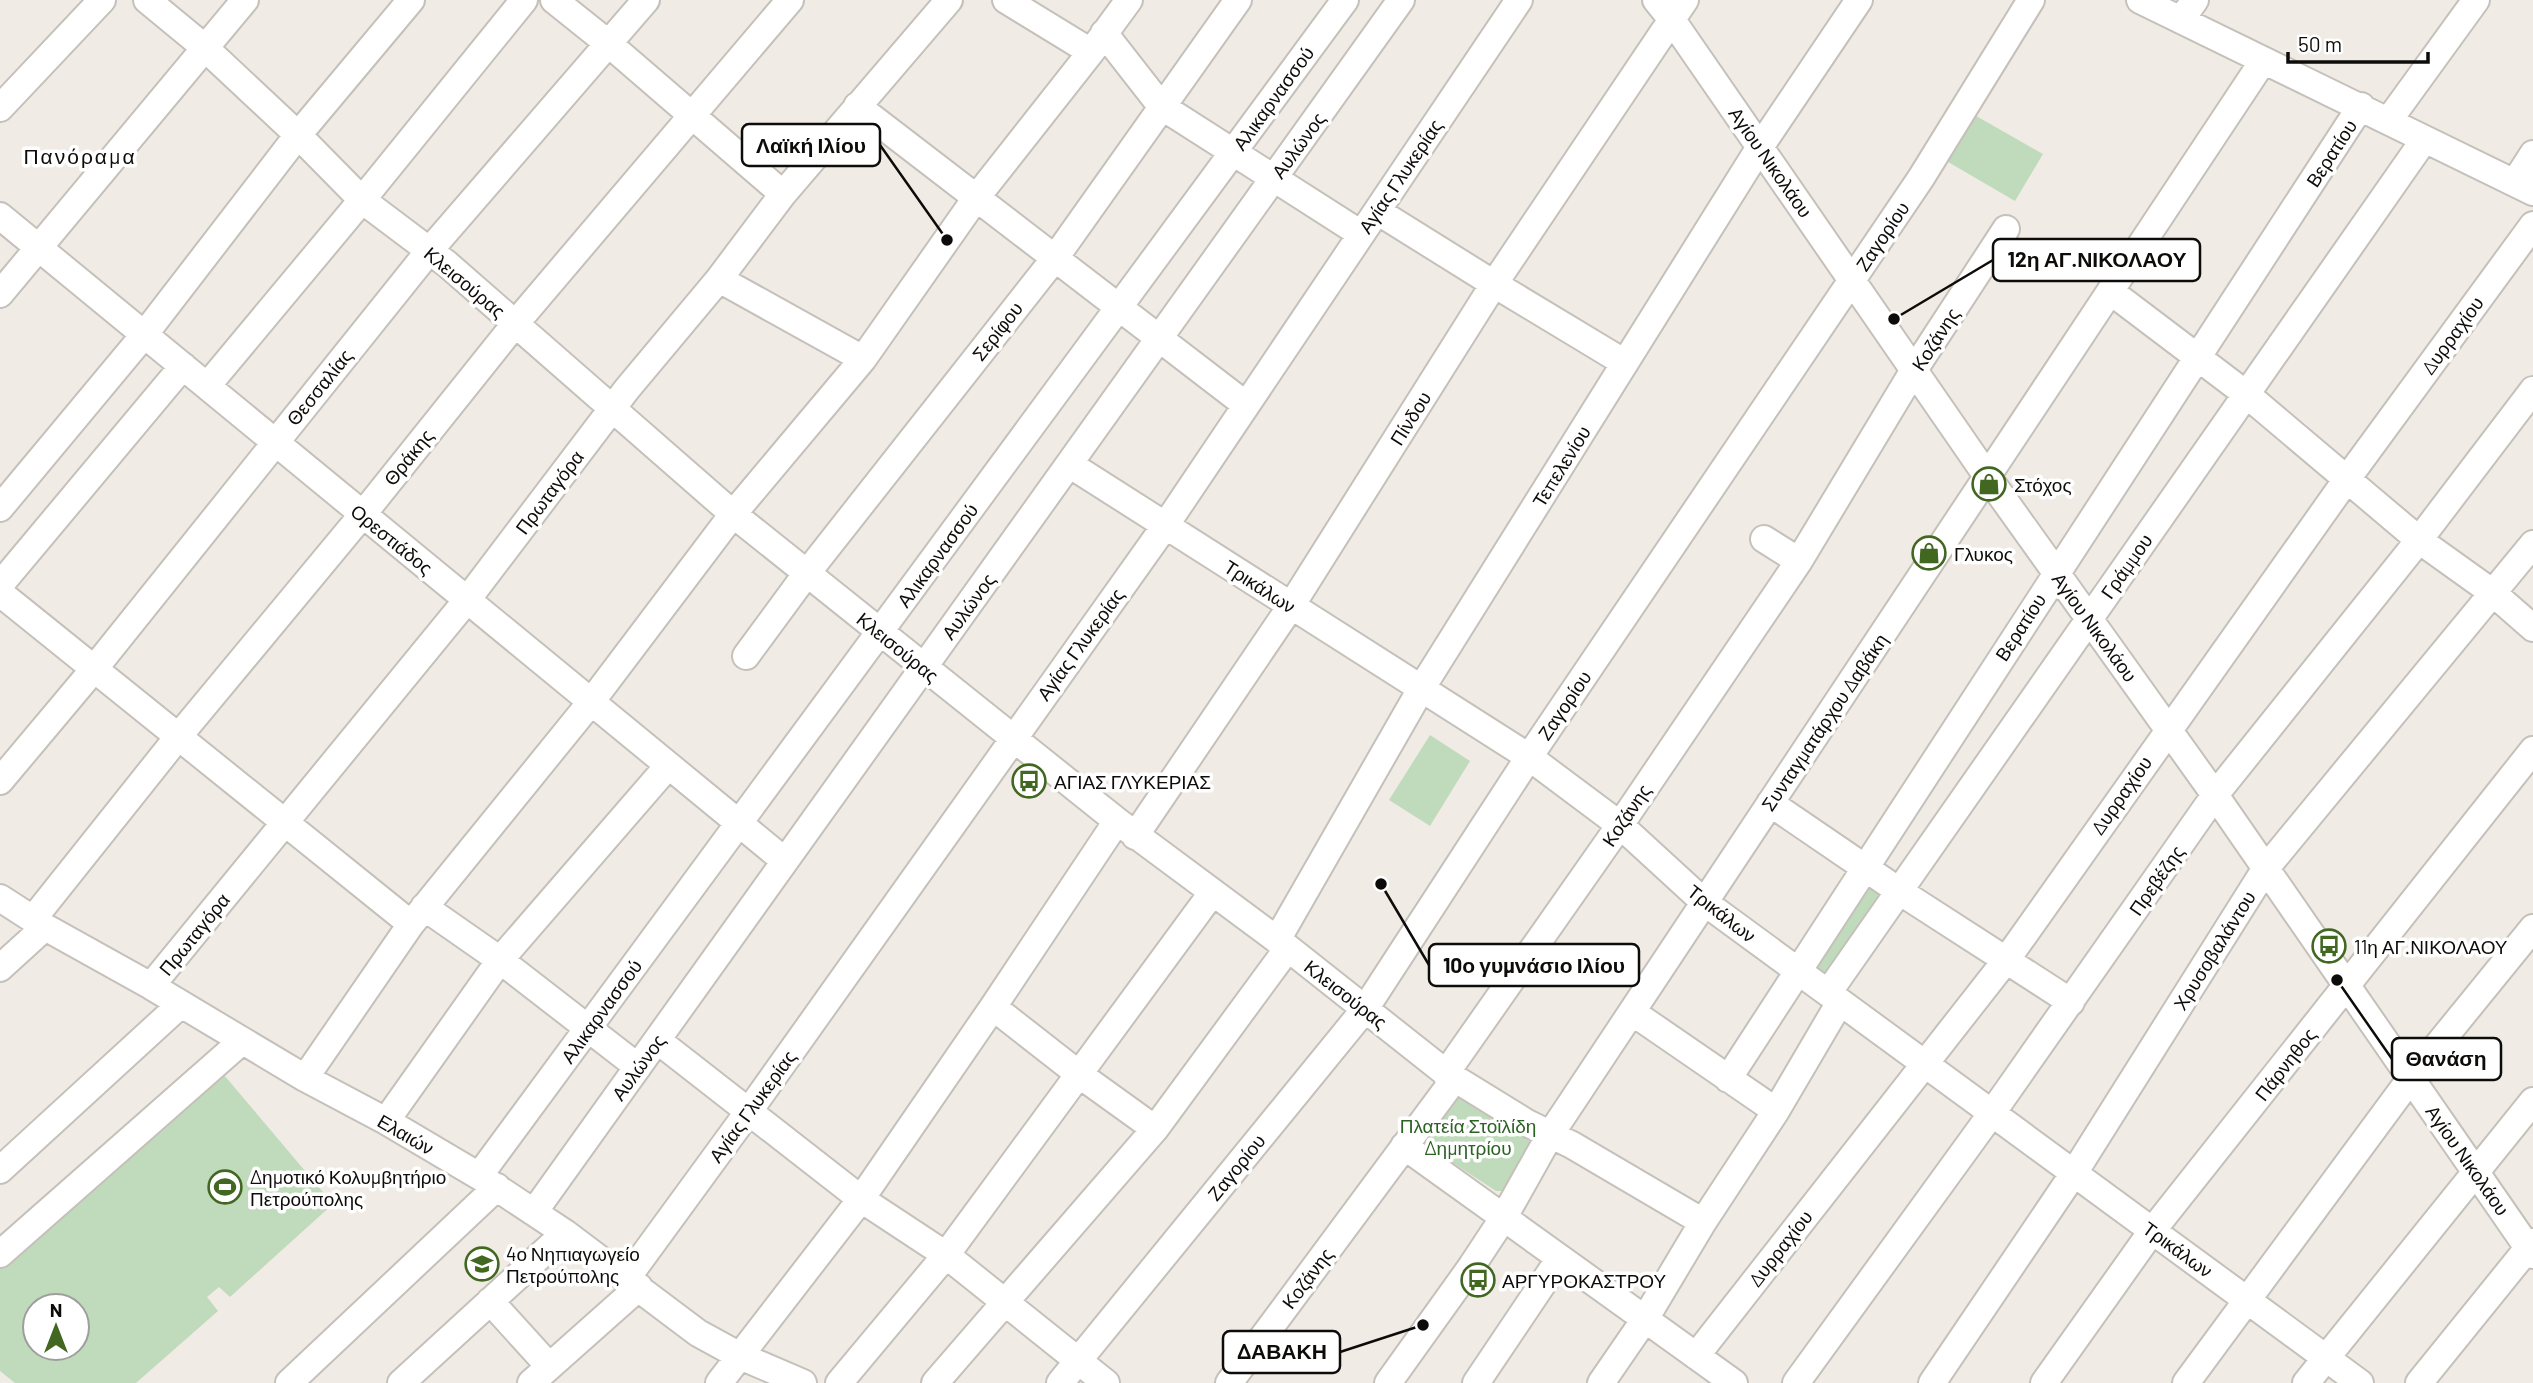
<svg xmlns="http://www.w3.org/2000/svg" width="2533" height="1383" font-family="Barlow,sans-serif">
	<style>
		.green { fill: #c0dbbb; fill-rule: evenodd }
		.lines { fill: none; stroke-linecap: round; stroke-linejoin: round }
		.minor-casing { stroke: #c5c0ba; stroke-width: 30 }
		.minor { stroke: #fff; stroke-width: 26 }
		.labels { text-anchor: middle; dominant-baseline: central; stroke-width: 7; stroke-linejoin: round; paint-order: stroke }
		.street-label { font-size: 19px; fill: #0d0c0a; stroke: #fff }
		.poi-label { font-size: 19px; fill: #0d0c0a; stroke: #fff; text-anchor: start }
		.park-label { font-size: 19px; fill: #2c6223; stroke: #fff }
		.neighbourhood-label { font-size: 21px; letter-spacing: 2px; fill: #0d0c0a; stroke: #fff }
		.leader { fill: none; stroke: #0d0c0a; stroke-width: 2.5 }
		.callout-dot { fill: #0d0c0a; stroke: #fff; stroke-width: 2.5 }
		.callout { fill: #fff; stroke: #0d0c0a; stroke-width: 2.5 }
		.callout-label { font-size: 21px; text-anchor: middle; font-weight: bold; fill: #0d0c0a }
	</style>
	<rect width="100%" height="100%" fill="#f0ebe5"/>
	<path class="green" d="M 1971,113 L 2043,154 L 2015,201 L 1943,159 Z
		M 1430,735 L 1470,761 L 1430,826 L 1389,800 Z
		M 1865,881 L 1883,893 L 1827,977 L 1809,965 Z
		M 224,1075 L 333,1204 L 230,1297 L 219,1287 L 207,1297 L 218,1311 L 136,1383 L 15,1383 L 0,1371 L 0,1268 ZM 35,1306 L 77,1306 L 77,1348 L 35,1348 Z
		M 1459,1091 L 1529,1141 L 1529,1149 L 1505,1191 L 1496,1191 L 1424,1144 L 1425,1135 Z"/>
	<g class="lines">
		<defs>
			<path id="minor" d="M 147,0 L 204,47 L 298,135 L 362,200 L 447,264 L 733,514 L 1117,821 L 1288,948 L 1446,1073 L 1527,1123 L 1572,1145 L 1703,1222
				M 554,0 L 609,44 L 783,194
				M 1006,0 L 1091,52
				M 1656,0 L 1672,20 L 1987,476 L 2215,795 L 2533,1255
				M 2140,0 L 2533,192
				M 2181,20 L 2195,0
				M 1104,33 L 1161,106 L 1361,234
				M 857,106 L 1246,405
				M 0,108 L 102,0
				M 2389,120 L 2476,0
				M 2515,182 L 2533,154
				M 1377,211 L 1494,284 L 1625,363
				M 0,216 L 785,861
				M 719,279 L 863,359
				M 2110,291 L 2246,394 L 2419,540 L 2493,593 L 2533,628
				M 0,294 L 245,0
				M 207,386 L 362,200 L 524,0
				M 1069,464 L 1529,757 L 1620,825 L 1704,902 L 2360,1383
				M 0,508 L 144,335 L 298,135 L 411,0
				M 1764,539 L 1799,561
				M 0,585 L 183,366
				M 0,593 L 411,924
				M 746,656 L 807,573 L 1055,258 L 1238,0
				M 0,781 L 94,669 L 429,251 L 646,0
				M 1770,803 L 1899,891 L 2071,1002
				M 1135,836 L 1291,606 L 1494,284 L 1685,0
				M 0,898 L 45,927 L 151,986 L 305,1078 L 386,1121 L 479,1176 L 565,1233 L 698,1333 L 740,1356 L 803,1383
				M 424,907 L 500,960 L 638,1067
				M 33,919 L 178,737 L 363,514 L 515,324 L 790,0
				M 1277,940 L 1421,689 L 1760,147 L 1859,0
				M 0,968 L 45,927
				M 151,986 L 467,600 L 627,389 L 719,279 L 783,194 L 949,0
				M 1828,993 L 2424,140
				M 993,1007 L 1080,1075 L 1155,1129
				M 1632,1012 L 1776,1111
				M 657,1040 L 861,1199 L 946,1255 L 1106,1383
				M 305,1078 L 411,924 L 591,702 L 733,514 L 863,359 L 976,198 L 1091,52 L 1129,0
				M 1728,1079 L 2361,106
				M 386,1121 L 500,960 L 668,766
				M 1404,1146 L 1734,1383
				M 0,1170 L 180,1005
				M 479,1176 L 1345,0
				M 534,1212 L 1401,0
				M 0,1254 L 242,1041
				M 627,1278 L 749,1111 L 1165,526 L 1519,0
				M 490,1301 L 549,1366
				M 1696,1356 L 2007,959 L 2347,479 L 2533,225
				M 289,1383 L 497,1187
				M 401,1383 L 565,1233
				M 531,1383 L 639,1287
				M 719,1383 L 861,1199 L 993,1007 L 1117,821
				M 839,1383 L 946,1255 L 1212,893
				M 935,1383 L 1155,1129 L 1288,948
				M 1060,1383 L 1365,1009 L 1529,757 L 1921,178 L 2031,0
				M 1229,1383 L 1450,1085 L 1446,1073 L 1620,825 L 1799,561 L 1914,370 L 2006,229
				M 1388,1383 L 1471,1267 L 1504,1217 L 1550,1135 L 2263,61
				M 1476,1383 L 1560,1258
				M 1601,1383 L 1645,1319 L 1703,1222 L 1776,1111 L 1840,1002
				M 1796,1383 L 1992,1113 L 2215,795 L 2419,540 L 2533,390
				M 1932,1383 L 2074,1173 L 2266,868 L 2533,544
				M 2044,1383 L 2152,1231 L 2533,750
				M 2186,1383 L 2411,1078 L 2533,928
				M 2306,1383 L 2533,1101
				M 2419,1383 L 2533,1242"/>
		</defs>
		<use href="#minor" class="minor-casing"/>
		<use href="#minor" class="minor"/>
	</g>
	<defs>
		<symbol id="shop-ring" viewBox="-11 -11 22 22"><circle r="9.5" fill="#fff" stroke="#416721" stroke-width="1.5"/><path d="M-5-2.5h2.3a2.7 3.5 0 0 1 5.4 0H5L5.5 6h-11ZM-1.5-2.5h3a1.5 2.3 0 0 0-3 0Z" fill="#416721"/></symbol>
		<symbol id="bus-ring" viewBox="-11 -11 22 22"><circle r="9.5" fill="#fff" stroke="#416721" stroke-width="1.5"/><path d="M-5-6H5V4H4V6H2V4H-2V6H-4V4H-5ZM-3.5-4V0h7V-4ZM-3.5 1.2v1.5H-2V1.2ZM2 1.2v1.5H3.5V1.2Z" fill="#416721"/></symbol>
		<symbol id="stadium-ring" viewBox="-11 -11 22 22"><circle r="9.5" fill="#fff" stroke="#416721" stroke-width="1.5"/><path d="M0-5a6.5 5 0 1 0 0 10a6.5 5 0 1 0 0-10ZM-3.5-1.8h7v3.6h-7Z" fill="#416721"/></symbol>
		<symbol id="school-ring" viewBox="-11 -11 22 22"><circle r="9.5" fill="#fff" stroke="#416721" stroke-width="1.5"/><path d="M0-5L7-2L0 1L-7-2ZM-4 1L0 2.5L4 1V4Q0 6-4 4Z" fill="#416721"/></symbol>
	</defs>
	<g fill-rule="evenodd">
		<use href="#shop-ring" x="1970" y="465" width="38" height="38"/>
		<use href="#shop-ring" x="1910" y="534" width="38" height="38"/>
		<use href="#bus-ring" x="1010" y="762" width="38" height="38"/>
		<use href="#bus-ring" x="2310" y="927" width="38" height="38"/>
		<use href="#stadium-ring" x="206" y="1168" width="38" height="38"/>
		<use href="#school-ring" x="463" y="1245" width="38" height="38"/>
		<use href="#bus-ring" x="1459" y="1261" width="38" height="38"/>
	</g>
	<g class="labels">
		<g class="street-label">
			<text transform="translate(1273 98) rotate(-54)">Αλικαρνασσού</text>
			<text transform="translate(1298 145) rotate(-54)">Αυλώνος</text>
			<text transform="translate(2331 153) rotate(-57)">Βερατίου</text>
			<text transform="translate(1771 162) rotate(55)">Αγίου Νικολάου</text>
			<text transform="translate(1400 176) rotate(-56)">Αγίας Γλυκερίας</text>
			<text transform="translate(1882 236) rotate(-56)">Ζαγορίου</text>
			<text transform="translate(465 282) rotate(40)">Κλεισούρας</text>
			<text transform="translate(997 331) rotate(-52)">Σερίφου</text>
			<text transform="translate(2452 335) rotate(-54)">Δυρραχίου</text>
			<text transform="translate(1935 339) rotate(-57)">Κοζάνης</text>
			<text transform="translate(319 387) rotate(-51)">Θεσσαλίας</text>
			<text transform="translate(1410 418) rotate(-58)">Πίνδου</text>
			<text transform="translate(408 457) rotate(-51)">Θράκης</text>
			<text transform="translate(1561 466) rotate(-58)">Τεπελενίου</text>
			<text transform="translate(549 492) rotate(-53)">Πρωταγόρα</text>
			<text transform="translate(392 539) rotate(39)">Ορεστιάδος</text>
			<text transform="translate(937 555) rotate(-54)">Αλικαρνασσού</text>
			<text transform="translate(2126 566) rotate(-55)">Γράμμου</text>
			<text transform="translate(1260 586) rotate(33)">Τρικάλων</text>
			<text transform="translate(968 606) rotate(-54)">Αυλώνος</text>
			<text transform="translate(2020 627) rotate(-57)">Βερατίου</text>
			<text transform="translate(2095 627) rotate(54)">Αγίου Νικολάου</text>
			<text transform="translate(1080 644) rotate(-54)">Αγίας Γλυκερίας</text>
			<text transform="translate(898 647) rotate(39)">Κλεισούρας</text>
			<text transform="translate(1564 705) rotate(-56)">Ζαγορίου</text>
			<text transform="translate(1824 722) rotate(-56)">Συνταγματάρχου Δαβάκη</text>
			<text transform="translate(2121 795) rotate(-55)">Δυρραχίου</text>
			<text transform="translate(1626 815) rotate(-56)">Κοζάνης</text>
			<text transform="translate(2156 880) rotate(-55)">Πρεβέζης</text>
			<text transform="translate(1722 913) rotate(38)">Τρικάλων</text>
			<text transform="translate(194 934) rotate(-51)">Πρωταγόρα</text>
			<text transform="translate(2214 950) rotate(-58)">Χρυσοβαλάντου</text>
			<text transform="translate(1346 994) rotate(38)">Κλεισούρας</text>
			<text transform="translate(601 1011) rotate(-54)">Αλικαρνασσού</text>
			<text transform="translate(2285 1064) rotate(-52)">Πάρνηθος</text>
			<text transform="translate(638 1067) rotate(-54)">Αυλώνος</text>
			<text transform="translate(752 1106) rotate(-54)">Αγίας Γλυκερίας</text>
			<text transform="translate(406 1134) rotate(30)">Ελαιών</text>
			<text transform="translate(2468 1160) rotate(55)">Αγίου Νικολάου</text>
			<text transform="translate(1236 1167) rotate(-51)">Ζαγορίου</text>
			<text transform="translate(1780 1248) rotate(-52)">Δυρραχίου</text>
			<text transform="translate(2178 1249) rotate(36)">Τρικάλων</text>
			<text transform="translate(1307 1278) rotate(-53)">Κοζάνης</text>
		</g>
		<g class="poi-label">
			<text x="2014" y="484">Στόχος</text>
			<text x="1954" y="553">Γλυκος</text>
			<text x="1054" y="781">ΑΓΙΑΣ ΓΛΥΚΕΡΙΑΣ</text>
			<text x="2354" y="946">11η ΑΓ.ΝΙΚΟΛΑΟΥ</text>
			<text x="250" y="1176">Δημοτικό Κολυμβητήριο<tspan x="250" dy="22">Πετρούπολης</tspan></text>
			<text x="506" y="1253">4ο Νηπιαγωγείο<tspan x="506" dy="22">Πετρούπολης</tspan></text>
			<text x="1502" y="1280">ΑΡΓΥΡΟΚΑΣΤΡΟΥ</text>
		</g>
		<g class="park-label">
			<text x="1468" y="1125">Πλατεία Στοϊλίδη<tspan x="1468" dy="22">Δημητρίου</tspan></text>
		</g>
		<g class="neighbourhood-label">
			<text x="80" y="155">Πανόραμα</text>
		</g>
	</g>
	<path class="leader" d="M947 240L880 145M1894 319L1993 260M1381 884L1429 965M2337 980L2392 1059M1423 1325L1340 1352"/>
	<g class="callout-dot">
		<circle cx="947" cy="240" r="7"/>
		<circle cx="1894" cy="319" r="7"/>
		<circle cx="1381" cy="884" r="7"/>
		<circle cx="2337" cy="980" r="7"/>
		<circle cx="1423" cy="1325" r="7"/>
	</g>
	<g class="callout">
		<rect x="742" y="124" width="138" height="42" rx="7"/>
		<rect x="1993" y="239" width="207" height="42" rx="7"/>
		<rect x="1429" y="944" width="210" height="42" rx="7"/>
		<rect x="2392" y="1038" width="109" height="42" rx="7"/>
		<rect x="1223" y="1331" width="117" height="42" rx="7"/>
	</g>
	<g class="callout-label">
		<text x="811" y="153">Λαϊκή Ιλίου</text>
		<text x="2097" y="267">12η ΑΓ.ΝΙΚΟΛΑΟΥ</text>
		<text x="1534" y="973">10ο γυμνάσιο Ιλίου</text>
		<text x="2446" y="1066">Θανάση</text>
		<text x="1282" y="1359">ΔΑΒΑΚΗ</text>
	</g>
	<g transform="translate(56 1327)"><circle r="33" fill="#ffffff" stroke="#9e9e9d" stroke-width="2"/>
	<path d="M0-5L12 26L0 18L-12 26Z" fill="#416721"/>
	<text y="-10" font-size="19" font-weight="bold" text-anchor="middle" fill="#0d0c0a">N</text>
	</g>
	<path d="M2288 52v10h140v-10" fill="none" stroke="#0d0c0a" stroke-width="3.5"/>
	<text x="2298" y="52" font-size="21" fill="#0d0c0a" stroke="#ffffff" stroke-width="5" paint-order="stroke">50 m</text>
</svg>
